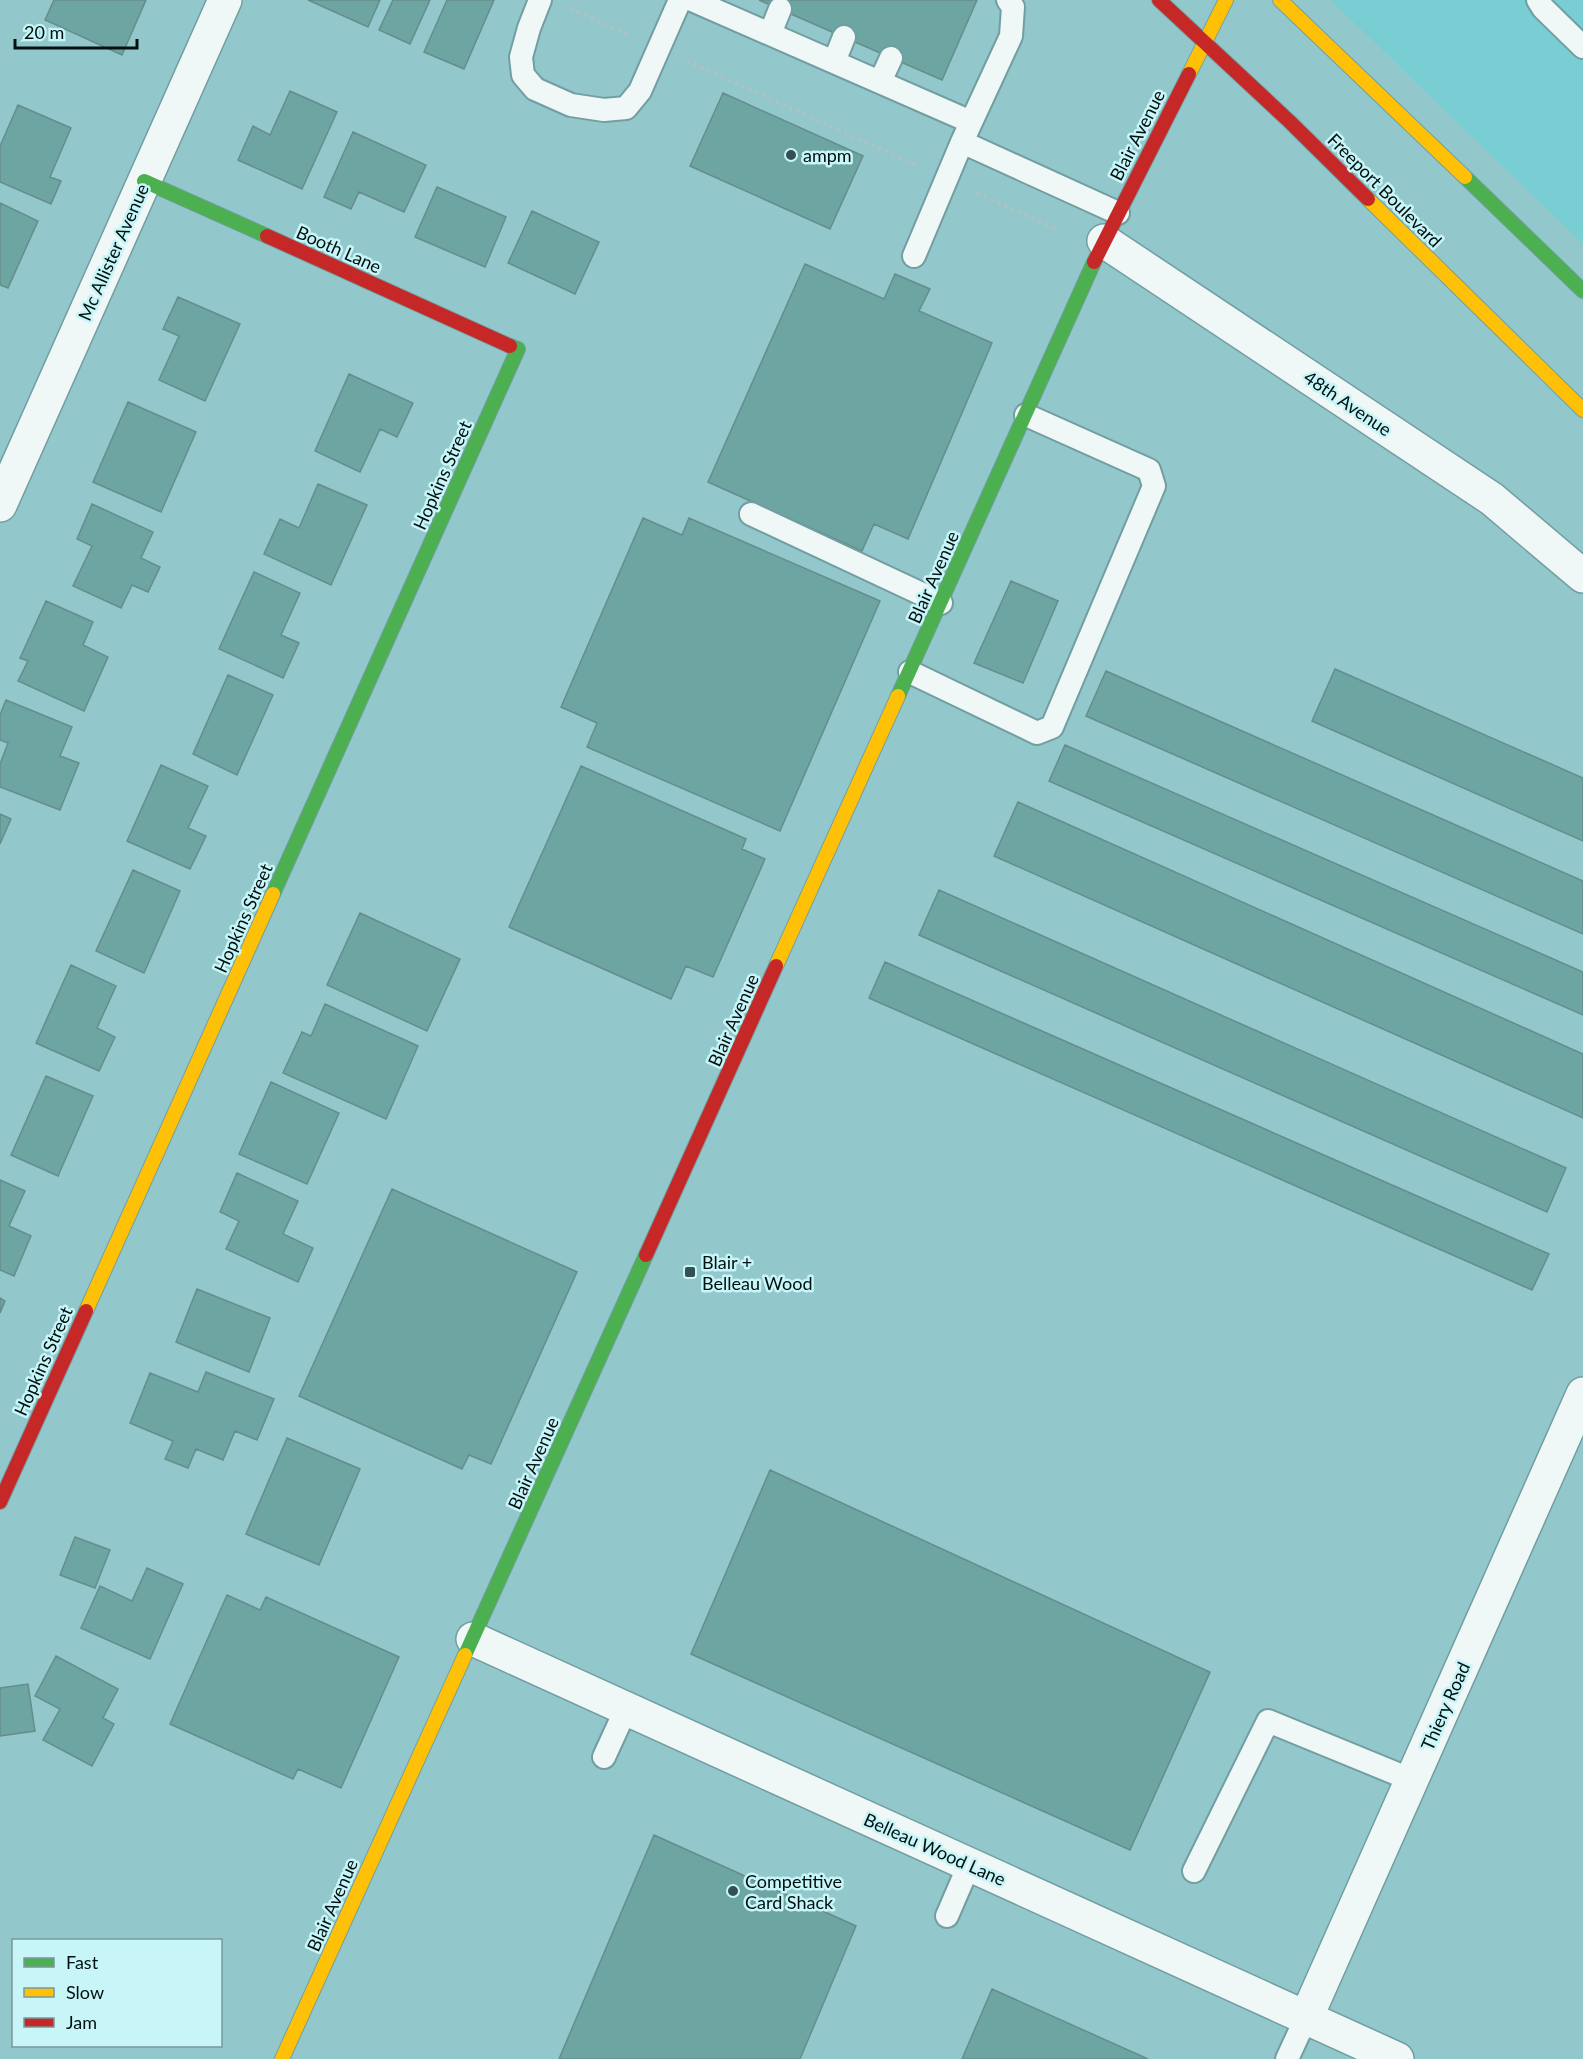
<svg xmlns="http://www.w3.org/2000/svg" width="1583" height="2059" font-family="Lato,sans-serif">
	<style>
		.built { fill: #78ced3 }
		.building { fill: #6ca5a2; stroke: #668d8b; stroke-width: 1.5 }
		.lines { fill: none; stroke-linecap: round; stroke-linejoin: round }
		.lane-casing { stroke: #729ea1; stroke-width: 26 }
		.street-casing { stroke: #729ea1; stroke-width: 36 }
		.fast-casing { stroke: #729ea1; stroke-width: 16 }
		.slow-casing { stroke: #729ea1; stroke-width: 16 }
		.jam-casing { stroke: #729ea1; stroke-width: 16 }
		.path { stroke: #b1c0c2; stroke-width: 4; stroke-dasharray: 3 4.5; stroke-linecap: butt }
		.lane { stroke: #eff7f7; stroke-width: 22 }
		.street { stroke: #eff7f7; stroke-width: 33 }
		.fast { stroke: #4caf50; stroke-width: 14 }
		.slow { stroke: #ffc107; stroke-width: 14 }
		.jam { stroke: #c62828; stroke-width: 14 }
		.poi-dot { fill: #335052; stroke: #c8f5f7; stroke-width: 2 }
		.labels { text-anchor: middle; dominant-baseline: central; stroke-width: 5; stroke-linejoin: round; paint-order: stroke }
		.street-label { font-size: 18px; fill: #001011; stroke: #c8f5f7 }
		.poi-label { font-size: 18px; fill: #001011; stroke: #c8f5f7; text-anchor: start }
	</style>
	<rect width="100%" height="100%" fill="#92c8cb"/>
	<path class="built" d="M 1331,0 L 1583,0 L 1583,244 Z"/>
	<path class="building" d="M 54,0 L 146,0 L 122,55 L 45,20 Z
		M 308,0 L 380,0 L 368,27 Z
		M 393,0 L 430,0 L 410,44 L 379,30 Z
		M 447,0 L 494,0 L 464,69 L 424,52 Z
		M 759,0 L 977,0 L 942,80 Z
		M 290,91 L 337,112 L 302,189 L 238,160 L 253,126 L 270,135 Z
		M 723,93 L 863,156 L 830,229 L 690,166 Z
		M 18,105 L 71,128 L 50,177 L 61,181 L 51,204 L 0,182 L 0,146 Z
		M 353,132 L 426,165 L 404,212 L 359,192 L 351,209 L 324,197 Z
		M 437,187 L 506,217 L 485,267 L 415,237 Z
		M 0,203 L 38,221 L 8,288 L 0,285 Z
		M 532,211 L 599,242 L 575,294 L 508,263 Z
		M 805,264 L 884,299 L 895,274 L 930,289 L 919,311 L 992,343 L 908,539 L 874,524 L 862,551 L 708,482 Z
		M 178,297 L 240,324 L 205,401 L 159,380 L 179,336 L 163,329 Z
		M 349,374 L 413,403 L 397,437 L 380,429 L 360,472 L 315,451 Z
		M 128,402 L 196,432 L 161,512 L 93,482 Z
		M 318,484 L 367,505 L 331,585 L 264,554 L 280,519 L 299,528 Z
		M 92,504 L 153,532 L 141,558 L 160,567 L 148,592 L 132,585 L 121,608 L 73,586 L 92,546 L 77,539 Z
		M 643,518 L 682,535 L 689,518 L 880,601 L 780,831 L 587,747 L 597,723 L 561,707 Z
		M 254,572 L 300,593 L 281,635 L 299,643 L 283,678 L 219,649 Z
		M 1011,581 L 1058,601 L 1023,683 L 974,663 Z
		M 46,601 L 93,622 L 83,645 L 108,657 L 84,711 L 18,681 L 28,661 L 20,658 Z
		M 1335,669 L 1583,778 L 1583,841 L 1312,721 Z
		M 1106,671 L 1583,881 L 1583,934 L 1086,716 Z
		M 228,675 L 273,695 L 237,775 L 193,754 Z
		M 6,700 L 72,727 L 60,756 L 79,763 L 60,810 L 0,787 L 0,764 L 8,743 L 0,740 L 0,715 Z
		M 1065,745 L 1583,972 L 1583,1015 L 1049,781 Z
		M 161,765 L 208,786 L 188,828 L 206,836 L 190,869 L 127,841 Z
		M 581,766 L 746,839 L 742,849 L 765,859 L 713,977 L 686,966 L 671,999 L 509,927 Z
		M 1018,802 L 1583,1054 L 1583,1118 L 994,856 Z
		M 0,814 L 11,819 L 0,844 Z
		M 133,870 L 180,891 L 144,973 L 96,951 Z
		M 939,890 L 1566,1168 L 1547,1212 L 919,935 Z
		M 360,913 L 460,959 L 427,1031 L 327,985 Z
		M 885,962 L 1549,1254 L 1532,1290 L 869,998 Z
		M 71,965 L 116,986 L 97,1028 L 115,1037 L 99,1071 L 36,1043 Z
		M 325,1004 L 418,1046 L 386,1119 L 283,1073 L 302,1032 L 311,1036 Z
		M 46,1076 L 93,1096 L 58,1176 L 11,1155 Z
		M 271,1082 L 339,1113 L 307,1184 L 239,1154 Z
		M 237,1173 L 298,1201 L 283,1234 L 313,1248 L 298,1282 L 226,1249 L 239,1221 L 220,1212 Z
		M 0,1180 L 25,1191 L 9,1226 L 31,1236 L 14,1276 L 0,1270 Z
		M 392,1189 L 577,1272 L 491,1464 L 469,1455 L 462,1469 L 299,1396 Z
		M 197,1289 L 270,1318 L 249,1372 L 176,1342 Z
		M 0,1298 L 5,1301 L 0,1313 Z
		M 206,1372 L 274,1399 L 257,1440 L 235,1431 L 223,1460 L 196,1449 L 188,1468 L 165,1459 L 173,1441 L 130,1423 L 150,1373 L 198,1392 Z
		M 287,1438 L 360,1469 L 319,1565 L 246,1534 Z
		M 770,1470 L 1210,1672 L 1130,1850 L 691,1654 Z
		M 75,1537 L 110,1550 L 95,1588 L 60,1575 Z
		M 147,1568 L 183,1584 L 150,1659 L 81,1628 L 100,1586 L 132,1601 Z
		M 227,1595 L 260,1610 L 266,1597 L 399,1657 L 341,1788 L 298,1769 L 293,1779 L 170,1724 Z
		M 56,1656 L 118,1689 L 103,1718 L 114,1724 L 92,1766 L 43,1740 L 60,1709 L 35,1696 Z
		M 28,1684 L 35,1731 L 0,1736 L 0,1688 Z
		M 654,1835 L 856,1926 L 800,2059 L 559,2059 Z
		M 992,1989 L 1148,2059 L 962,2059 Z"/>
	<g class="lines">
		<defs>
			<path id="lane" d="M 540,0 L 529,28 L 521,57 L 523,75 L 535,89 L 571,105 L 604,110 L 626,108 L 640,91 L 680,0
				M 692,0 L 971,122
				M 1538,0 L 1543,8 L 1583,47
				M 770,34 L 780,9
				M 834,62 L 844,37
				M 880,82 L 891,58
				M 962,142 L 1118,213
				M 914,256 L 962,142 L 1011,36 L 1013,7 L 1008,0
				M 751,514 L 941,603
				M 910,672 L 1037,733 L 1052,727 L 1154,486 L 1149,470 L 1026,415
				M 604,1757 L 626,1709
				M 1194,1871 L 1268,1721 L 1412,1780
				M 947,1916 L 969,1865
				M 1287,2059 L 1306,2018"/>
			<path id="street" d="M 1104,241 L 1492,499 L 1583,576
				M 0,505 L 225,0
				M 473,1639 L 1397,2059
				M 1306,2018 L 1583,1394"/>
			<path id="fast" d="M 1465,177 L 1583,291
				M 144,181 L 267,236
				M 898,696 L 1094,262
				M 273,894 L 518,349 L 510,346
				M 465,1655 L 646,1255"/>
			<path id="slow" d="M 1280,0 L 1465,177
				M 1189,74 L 1226,0
				M 1368,199 L 1583,410
				M 776,966 L 898,696
				M 86,1311 L 273,894
				M 282,2059 L 465,1655"/>
			<path id="jam" d="M 1159,0 L 1289,121 L 1368,199
				M 267,236 L 510,346
				M 1094,262 L 1189,74
				M 646,1255 L 776,966
				M 0,1502 L 86,1311"/>
		</defs>
		<use href="#lane" class="lane-casing"/>
		<use href="#street" class="street-casing"/>
		<use href="#fast" class="fast-casing"/>
		<use href="#slow" class="slow-casing"/>
		<use href="#jam" class="jam-casing"/>
		<path class="path" d="M 570,8 L 631,36
			M 687,61 L 918,166
			M 977,193 L 1058,230"/>
		<use href="#lane" class="lane"/>
		<use href="#street" class="street"/>
		<use href="#fast" class="fast"/>
		<use href="#slow" class="slow"/>
		<use href="#jam" class="jam"/>
	</g>
	<g class="poi-dot">
		<circle cx="791" cy="155" r="6"/>
		<rect x="684" y="1266" width="12" height="12" rx="3"/>
		<circle cx="733" cy="1891" r="6"/>
	</g>
	<g class="labels">
		<g class="street-label">
			<text transform="translate(1137 135) rotate(-63)">Blair Avenue</text>
			<text transform="translate(1385 190) rotate(45)">Freeport Boulevard</text>
			<text transform="translate(339 249) rotate(24)">Booth Lane</text>
			<text transform="translate(113 252) rotate(-66)">Mc Allister Avenue</text>
			<text transform="translate(1348 403) rotate(34)">48th Avenue</text>
			<text transform="translate(442 475) rotate(-66)">Hopkins Street</text>
			<text transform="translate(933 577) rotate(-66)">Blair Avenue</text>
			<text transform="translate(243 918) rotate(-66)">Hopkins Street</text>
			<text transform="translate(733 1020) rotate(-66)">Blair Avenue</text>
			<text transform="translate(43 1361) rotate(-66)">Hopkins Street</text>
			<text transform="translate(533 1463) rotate(-66)">Blair Avenue</text>
			<text transform="translate(1445 1706) rotate(-66)">Thiery Road</text>
			<text transform="translate(935 1849) rotate(24)">Belleau Wood Lane</text>
			<text transform="translate(332 1905) rotate(-66)">Blair Avenue</text>
		</g>
		<g class="poi-label">
			<text x="803" y="155">ampm</text>
			<text x="702" y="1262">Blair +<tspan x="702" dy="21">Belleau Wood</tspan></text>
			<text x="745" y="1881">Competitive<tspan x="745" dy="21">Card Shack</tspan></text>
		</g>
	</g>
	<rect x="12" y="1939" width="210" height="108" fill="#c8f5f7" stroke="#78999b" stroke-width="1.5"/>
	<rect x="24" y="1958" width="30" height="9" fill="#4caf50" stroke="#78999b" stroke-width="1.5"/>
	<text x="66" y="1969" font-size="18" fill="#001011">Fast</text>
	<rect x="24" y="1988" width="30" height="9" fill="#ffc107" stroke="#78999b" stroke-width="1.5"/>
	<text x="66" y="1999" font-size="18" fill="#001011">Slow</text>
	<rect x="24" y="2018" width="30" height="9" fill="#c62828" stroke="#78999b" stroke-width="1.5"/>
	<text x="66" y="2029" font-size="18" fill="#001011">Jam</text>
	<path d="M15 39v9h122v-9" fill="none" stroke="#001011" stroke-width="3"/>
	<text x="24" y="39" font-size="18" fill="#001011" stroke="#c8f5f7" stroke-width="4.5" paint-order="stroke">20 m</text>
</svg>
